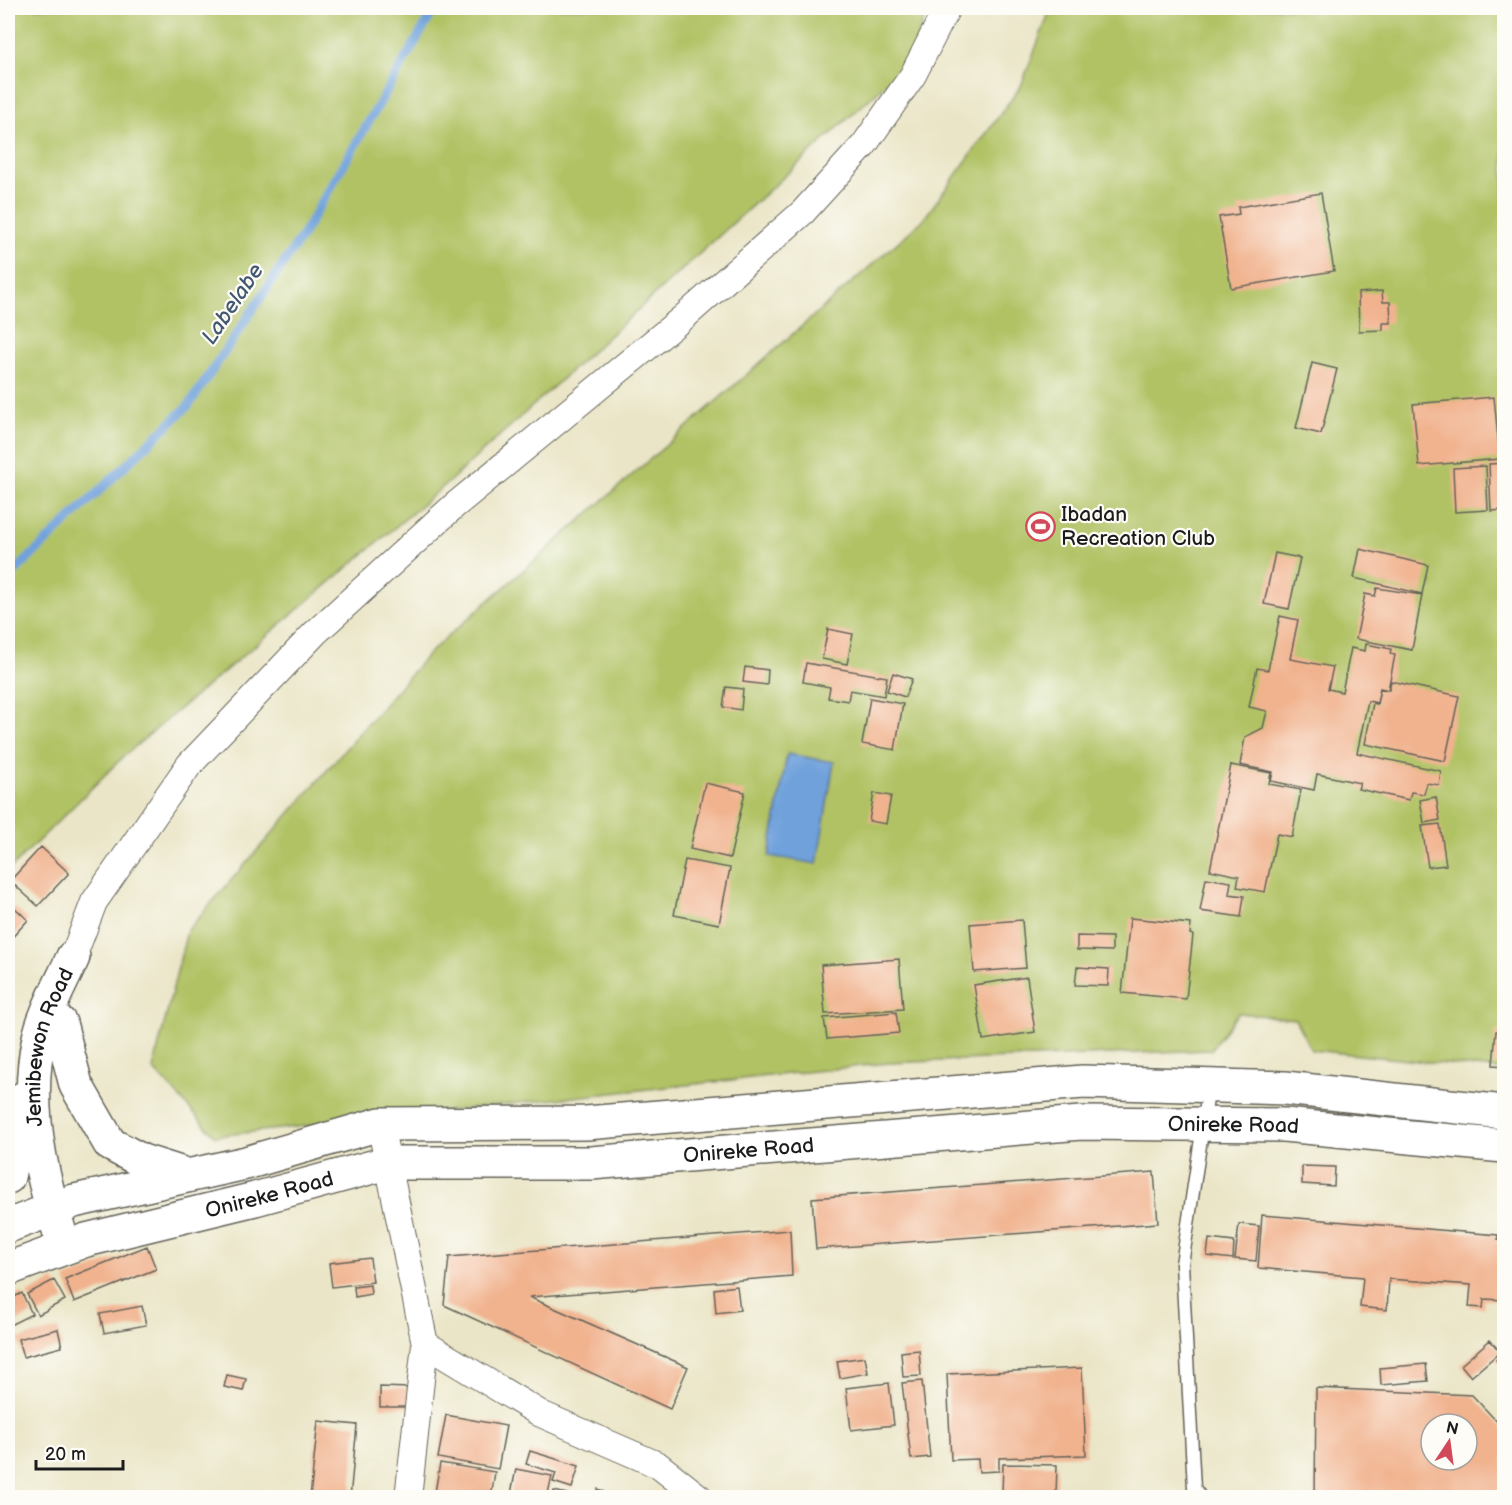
<svg xmlns="http://www.w3.org/2000/svg" width="1512" height="1505" font-family="'Balsamiq Sans',sans-serif">
	<style>
		.green { fill: #b1c265; stroke: #666f40; stroke-width: 1.5 }
		.water { fill: #70a1db; stroke: #465e7c; stroke-width: 1.5 }
		.lines { fill: none; stroke-linecap: round; stroke-linejoin: round }
		.stream { stroke: #70a1db; stroke-width: 9 }
		.building { fill: #f1b28e; fill-rule: evenodd }
		.lane-casing { stroke: #646258; stroke-width: 15 }
		.street-casing { stroke: #646258; stroke-width: 28 }
		.secondary-casing { stroke: #646258; stroke-width: 36 }
		.lane { stroke: #fff; stroke-width: 12 }
		.street { stroke: #fff; stroke-width: 26 }
		.secondary { stroke: #fff; stroke-width: 33 }
		.labels { text-anchor: middle; dominant-baseline: central; stroke-width: 4.5; stroke-linejoin: round; paint-order: stroke }
		.poi-label { font-size: 21px; fill: #1c1c1c; stroke: #fdfcf7; text-anchor: start }
		.street-label { font-size: 21px; fill: #1c1c1c; stroke: #fdfcf7 }
		.water-label { font-size: 22px; font-style: italic; fill: #425872; stroke: #fdfcf7 }
	</style>
	<rect width="100%" height="100%" fill="#fdfcf7"/>
	<filter id="ink" filterUnits="userSpaceOnUse"><feTurbulence type="fractalNoise" baseFrequency=".0167" numOctaves="2"/><feDisplacementMap in="SourceGraphic" scale="12" xChannelSelector="R" yChannelSelector="G"/><feConvolveMatrix kernelMatrix="1 2 1 2 8 2 1 2 1" color-interpolation-filters="sRGB"/></filter>
	<filter id="wash" filterUnits="userSpaceOnUse"><feTurbulence type="fractalNoise" baseFrequency=".008" numOctaves="4" result="noise"/><feDisplacementMap in="SourceGraphic" scale="24" xChannelSelector="R" yChannelSelector="G"/><feGaussianBlur stdDeviation="1.35" result="paint"/><feColorMatrix in="noise" values="0 0 0 0 0 0 0 0 0 0 0 0 0 0 0 0 0 1.4 0 .05"/><feComposite in="paint" operator="in"/></filter>
	<g filter="url(#wash)">
		<rect width="100%" height="100%" fill="#eae5c6"/>
		<path class="green" d="M 8,8 L 927,8 L 911,61 L 450,481 L 124,756 L 8,871 Z
			M 1051,8 L 1504,8 L 1504,1070 L 1311,1050 L 1295,1019 L 1238,1013 L 1211,1050 L 889,1063 L 215,1136 L 153,1069 L 187,931 L 429,653 L 923,220 L 1021,86 Z"/>
		<path class="water" d="M 787,754 L 834,762 L 817,864 L 769,856 Z"/>
		<g class="lines">
			<path class="stream" d="M 8,578 L 189,405 L 302,236 L 435,8"/>
		</g>
		<g id="blocks">
			<path class="building" d="M 1321,193 L 1334,271 L 1231,288 L 1219,217 L 1239,214 L 1238,207 Z
				M 1382,291 L 1383,302 L 1390,302 L 1391,323 L 1383,323 L 1383,330 L 1359,331 L 1358,293 Z
				M 1312,363 L 1337,369 L 1321,434 L 1296,428 Z
				M 1494,397 L 1500,459 L 1419,466 L 1413,404 Z
				M 1504,463 L 1504,510 L 1491,511 L 1489,464 Z
				M 1486,466 L 1488,510 L 1455,512 L 1453,468 Z
				M 1360,549 L 1428,565 L 1422,594 L 1354,578 Z
				M 1275,553 L 1300,558 L 1289,609 L 1264,604 Z
				M 1377,588 L 1422,595 L 1412,650 L 1356,639 L 1365,594 L 1375,596 Z
				M 1280,616 L 1298,620 L 1290,659 L 1333,667 L 1328,689 L 1342,692 L 1351,648 L 1365,651 L 1366,644 L 1391,649 L 1390,654 L 1395,655 L 1388,690 L 1380,688 L 1377,703 L 1368,701 L 1357,753 L 1441,771 L 1439,785 L 1427,783 L 1424,794 L 1411,792 L 1409,800 L 1358,789 L 1360,783 L 1317,774 L 1314,790 L 1271,781 L 1273,772 L 1240,765 L 1245,737 L 1263,728 L 1267,711 L 1249,707 L 1257,668 L 1268,670 Z
				M 828,629 L 853,634 L 847,664 L 822,659 Z
				M 806,663 L 887,677 L 884,696 L 850,690 L 848,701 L 828,698 L 830,687 L 803,682 Z
				M 745,667 L 768,670 L 767,685 L 743,682 Z
				M 893,673 L 912,679 L 905,697 L 887,691 Z
				M 1391,681 L 1459,696 L 1445,761 L 1365,744 L 1373,703 L 1377,704 L 1380,689 L 1389,690 Z
				M 726,687 L 743,689 L 741,710 L 723,707 Z
				M 870,698 L 903,704 L 895,750 L 862,744 Z
				M 1231,765 L 1271,773 L 1269,784 L 1301,790 L 1292,837 L 1277,834 L 1265,892 L 1237,887 L 1239,876 L 1210,870 Z
				M 705,783 L 745,792 L 730,858 L 690,849 Z
				M 874,793 L 891,796 L 886,824 L 869,821 Z
				M 1436,797 L 1440,820 L 1424,823 L 1420,800 Z
				M 1440,824 L 1446,865 L 1428,867 L 1422,826 Z
				M 41,847 L 69,873 L 38,906 L 10,881 Z
				M 685,860 L 730,868 L 719,924 L 674,915 Z
				M 1206,878 L 1231,882 L 1229,894 L 1244,896 L 1241,917 L 1200,911 Z
				M 14,907 L 28,920 L 8,942 L 8,914 Z
				M 1130,918 L 1191,924 L 1190,934 L 1193,935 L 1186,999 L 1122,993 Z
				M 1022,920 L 1026,968 L 974,972 L 970,924 Z
				M 1077,936 L 1112,937 L 1112,951 L 1077,950 Z
				M 899,959 L 903,1009 L 825,1014 L 821,965 Z
				M 1077,967 L 1109,969 L 1108,986 L 1075,985 Z
				M 1027,977 L 1035,1032 L 983,1040 L 974,985 Z
				M 896,1012 L 899,1033 L 827,1039 L 824,1018 Z
				M 1496,1031 L 1504,1032 L 1504,1066 L 1493,1065 Z
				M 1302,1166 L 1335,1167 L 1334,1186 L 1302,1184 Z
				M 1154,1172 L 1158,1223 L 816,1249 L 812,1198 Z
				M 1262,1215 L 1498,1235 L 1498,1239 L 1504,1240 L 1504,1300 L 1484,1299 L 1483,1308 L 1469,1307 L 1471,1285 L 1389,1279 L 1387,1310 L 1360,1307 L 1363,1277 L 1258,1268 Z
				M 1239,1224 L 1259,1226 L 1256,1261 L 1235,1259 Z
				M 790,1230 L 792,1276 L 529,1297 L 688,1367 L 670,1409 L 444,1305 L 449,1257 Z
				M 1209,1239 L 1234,1242 L 1233,1259 L 1207,1256 Z
				M 147,1246 L 156,1269 L 74,1302 L 65,1279 Z
				M 370,1258 L 373,1282 L 332,1287 L 329,1263 Z
				M 54,1280 L 65,1300 L 38,1315 L 27,1294 Z
				M 370,1285 L 371,1294 L 355,1297 L 354,1287 Z
				M 737,1286 L 740,1310 L 716,1313 L 714,1289 Z
				M 22,1293 L 32,1314 L 8,1326 L 8,1300 Z
				M 142,1306 L 146,1325 L 104,1333 L 100,1314 Z
				M 58,1329 L 62,1347 L 23,1357 L 18,1339 Z
				M 1490,1340 L 1500,1352 L 1471,1377 L 1461,1365 Z
				M 919,1350 L 921,1376 L 903,1377 L 901,1352 Z
				M 1504,1351 L 1504,1368 L 1496,1360 Z
				M 865,1357 L 868,1373 L 840,1378 L 837,1361 Z
				M 1426,1364 L 1428,1381 L 1381,1385 L 1380,1368 Z
				M 1082,1368 L 1086,1455 L 999,1458 L 999,1471 L 979,1472 L 978,1459 L 951,1460 L 947,1374 Z
				M 227,1375 L 246,1379 L 243,1391 L 224,1387 Z
				M 922,1381 L 930,1457 L 911,1459 L 902,1383 Z
				M 889,1383 L 894,1425 L 851,1430 L 846,1388 Z
				M 380,1387 L 410,1388 L 410,1407 L 380,1407 Z
				M 1316,1388 L 1472,1395 L 1504,1429 L 1504,1498 L 1315,1498 ZM 1431,1424 L 1467,1424 L 1467,1460 L 1431,1460 Z
				M 446,1415 L 506,1426 L 498,1469 L 438,1458 Z
				M 318,1421 L 357,1425 L 350,1498 L 310,1498 Z
				M 530,1451 L 579,1466 L 572,1488 L 553,1482 L 556,1473 L 526,1464 Z
				M 440,1463 L 495,1472 L 491,1498 L 434,1498 Z
				M 1003,1464 L 1057,1465 L 1056,1495 L 1002,1493 Z
				M 516,1469 L 552,1476 L 547,1498 L 510,1498 Z
				M 598,1489 L 616,1498 L 594,1498 Z
				M 554,1491 L 572,1495 L 571,1498 L 553,1498 Z"/>
		</g>
	</g>
	<g filter="url(#ink)">
		<use href="#blocks" fill-opacity="0" stroke="#646258" stroke-width="1.5"/>
		<g class="lines">
			<defs>
				<path id="lane" d="M 1201,1498 L 1194,1488 L 1182,1264 L 1209,1086"/>
				<path id="street" d="M 73,957 L 94,902 L 189,765 L 315,633 L 454,506 L 684,317 L 803,212 L 864,145 L 913,75 L 947,8
					M 380,1124 L 425,1344 L 408,1498
					M 425,1344 L 541,1414 L 658,1465 L 700,1498"/>
				<g id="secondary">
					<path d="M 60,1023 L 76,1085 L 110,1144 L 142,1161 L 186,1175"/>
					<path d="M 8,1177 L 24,1098"/>
					<path d="M 8,1226 L 74,1201 L 246,1163 L 380,1124 L 586,1123 L 1083,1082 L 1285,1088 L 1504,1112"/>
					<path id="s1" d="M 59,1230 C 39,1169 25,1101 39,1038 C 45,1011 62,982 73,957"/>
					<path id="s2" d="M 8,1269 L 86,1240 L 255,1199 L 387,1163 L 591,1163 L 1081,1123 L 1284,1125 L 1504,1146"/>
				</g>
			</defs>
			<use href="#lane" class="lane-casing"/>
			<use href="#street" class="street-casing"/>
			<use href="#secondary" class="secondary-casing"/>
			<use href="#lane" class="lane"/>
			<use href="#street" class="street"/>
			<use href="#secondary" class="secondary"/>
		</g>
	</g>
	<defs>
		<symbol id="stadium-ring" viewBox="-11 -11 22 22"><circle r="9.5" fill="#fdfcf7" stroke="#d1495b" stroke-width="1.5"/><path d="M0-5a6.5 5 0 1 0 0 10a6.5 5 0 1 0 0-10ZM-3.5-1.8h7v3.6h-7Z" fill="#d1495b"/></symbol>
	</defs>
	<g fill-rule="evenodd">
		<use href="#stadium-ring" x="1024" y="510" width="33" height="33"/>
	</g>
	<g class="labels">
		<g class="poi-label">
			<text x="1061" y="514">Ibadan<tspan x="1061" dy="24">Recreation Club</tspan></text>
		</g>
		<g class="street-label">
			<text stroke="none"><textPath href="#s1" startOffset="188">Jemibewon Road</textPath></text>
			<text stroke="none"><textPath href="#s2" startOffset="1242">Onireke Road</textPath></text>
			<text stroke="none"><textPath href="#s2" startOffset="756">Onireke Road</textPath></text>
			<text stroke="none"><textPath href="#s2" startOffset="272">Onireke Road</textPath></text>
		</g>
		<g class="water-label">
			<text transform="translate(233 304) rotate(-56)">Labelabe</text>
		</g>
	</g>
	<rect width="1512" height="1505" fill="none" stroke="#fdfcf7" stroke-width="30"/>
	<g transform="translate(1449 1442) rotate(13)"><circle r="28" fill="#fdfcf7" stroke="#a3a29f" stroke-width="1.5"/>
	<path d="M0-4.5L10 22L0 15L-10 22Z" fill="#d1495b"/>
	<text y="-9" font-size="16" font-weight="bold" text-anchor="middle" fill="#1c1c1c">N</text>
	</g>
	<path d="M36 1460v9h87v-9" fill="none" stroke="#1c1c1c" stroke-width="3"/>
	<text x="45" y="1460" font-size="18" fill="#1c1c1c" stroke="#fdfcf7" stroke-width="4.5" paint-order="stroke">20 m</text>
</svg>
